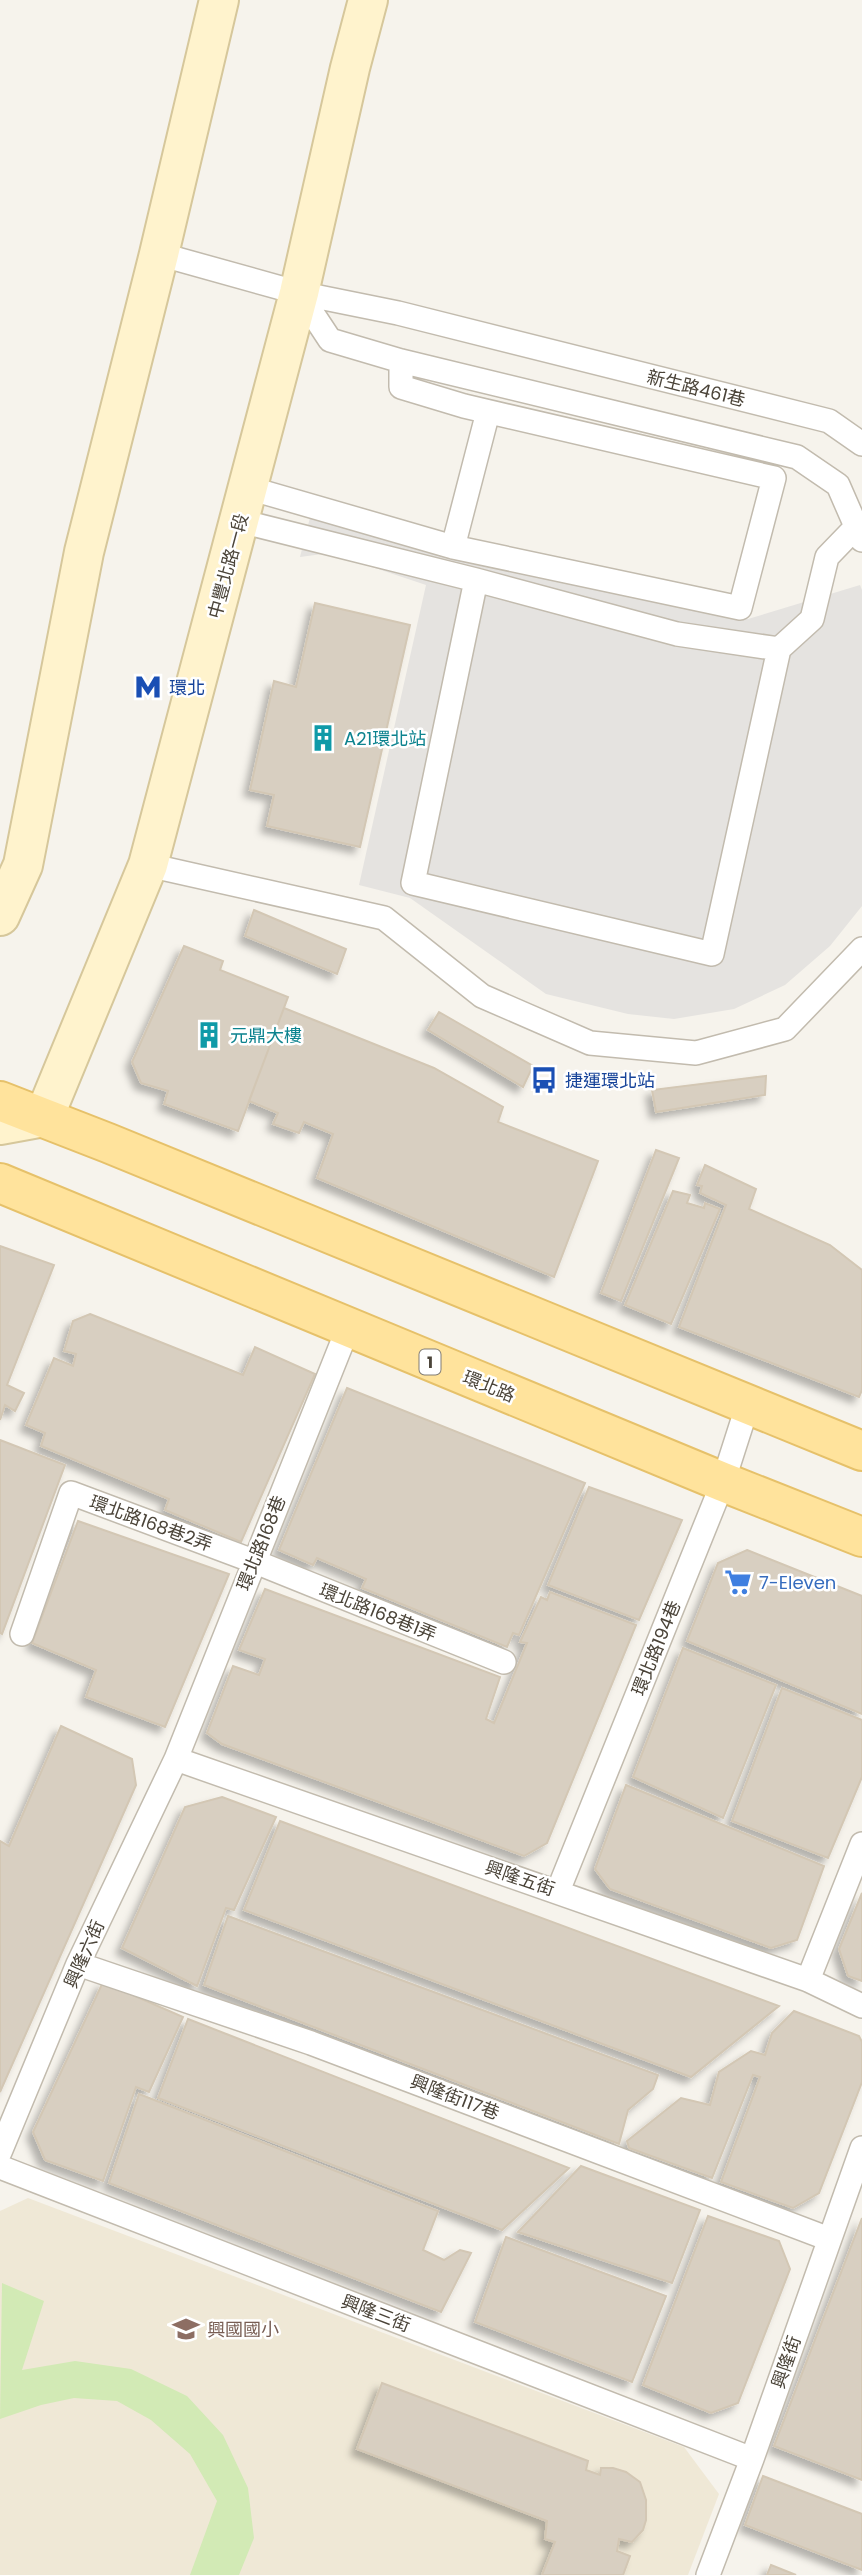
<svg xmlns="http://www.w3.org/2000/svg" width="862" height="2575" font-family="Poppins,'Noto Sans TC',sans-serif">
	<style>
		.education { fill: #efe8d6 }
		.green { fill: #d2eab5 }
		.parking { fill: #e5e3e0 }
		.building { fill: #d8cfc1; stroke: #d3c7b4; stroke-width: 2; filter: url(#shadow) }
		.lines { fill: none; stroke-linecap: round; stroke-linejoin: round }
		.lane-casing { stroke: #c2bbae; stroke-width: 26 }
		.secondary-casing { stroke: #d6c79b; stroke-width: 42 }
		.primary-casing { stroke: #e6c16a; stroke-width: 42 }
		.lane { stroke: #fff; stroke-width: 23 }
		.secondary { stroke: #fff3cd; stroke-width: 38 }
		.primary { stroke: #ffe39c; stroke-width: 38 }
		.labels { text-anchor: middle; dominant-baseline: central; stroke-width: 5; stroke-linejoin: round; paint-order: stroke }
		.shield { fill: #fff; stroke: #817c74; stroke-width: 2 }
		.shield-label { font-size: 16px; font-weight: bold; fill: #4b4439 }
		.street-label { font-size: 18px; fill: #4b4439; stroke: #fff }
		.transit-label { font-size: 18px; fill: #164399; stroke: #fff; text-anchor: start }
		.culture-label { font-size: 18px; fill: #0d838f; stroke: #fff; text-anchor: start }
		.shop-label { font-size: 18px; fill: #366cbe; stroke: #fff; text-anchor: start }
		.education-label { font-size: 18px; fill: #785e54; stroke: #fff; text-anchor: start }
	</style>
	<defs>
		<filter id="shadow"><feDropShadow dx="-6" dy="6" stdDeviation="3.5" flood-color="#0004"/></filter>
	</defs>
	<rect width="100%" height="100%" fill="#f6f3ec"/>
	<path class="education" d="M 28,2198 L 684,2447 L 719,2494 L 688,2575 L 0,2575 L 0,2211 Z"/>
	<path class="green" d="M 2,2283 L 44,2301 L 22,2370 L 75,2361 L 131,2369 L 187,2396 L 223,2435 L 248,2488 L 254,2538 L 239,2575 L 190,2575 L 217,2501 L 190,2454 L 151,2420 L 117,2401 L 74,2398 L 41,2405 L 0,2419 Z"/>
	<path class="parking" d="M 316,494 L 333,505 L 440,539 L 748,619 L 860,585 L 862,590 L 862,906 L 830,946 L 785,985 L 734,1009 L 674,1019 L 628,1014 L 546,994 L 410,898 L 359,885 L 426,585 L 330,553 L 300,557 Z"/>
	<path class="building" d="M 315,603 L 410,625 L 360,847 L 267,826 L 274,795 L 250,790 L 274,681 L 296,687 Z
		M 254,910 L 346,949 L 337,974 L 245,936 Z
		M 184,946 L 223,961 L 220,970 L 288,997 L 238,1131 L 164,1104 L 168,1091 L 141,1083 L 132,1062 Z
		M 284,1008 L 434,1068 L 503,1107 L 498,1122 L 598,1161 L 554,1277 L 317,1178 L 333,1134 L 304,1122 L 299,1133 L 273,1124 L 278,1113 L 249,1101 Z
		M 439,1012 L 533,1066 L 523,1087 L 428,1030 Z
		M 766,1076 L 765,1095 L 656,1112 L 652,1090 Z
		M 656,1150 L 679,1158 L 621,1301 L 601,1293 Z
		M 705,1165 L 756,1189 L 749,1209 L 830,1245 L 862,1270 L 862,1390 L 859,1397 L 679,1327 L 726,1205 L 700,1193 L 702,1186 L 697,1185 Z
		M 673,1191 L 690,1195 L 687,1203 L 704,1208 L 705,1203 L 720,1209 L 671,1324 L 625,1305 Z
		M 0,1246 L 54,1265 L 7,1385 L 24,1393 L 15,1411 L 5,1405 L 0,1420 Z
		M 90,1314 L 243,1375 L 255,1347 L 315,1374 L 241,1542 L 165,1510 L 169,1499 L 41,1446 L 45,1433 L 26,1425 L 54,1358 L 73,1366 L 76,1354 L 64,1351 L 73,1321 Z
		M 347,1388 L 585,1483 L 519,1635 L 513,1633 L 507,1647 L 362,1588 L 366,1579 L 317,1558 L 313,1565 L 279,1550 Z
		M 0,1440 L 65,1465 L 2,1634 L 0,1633 Z
		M 589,1487 L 682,1520 L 639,1620 L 548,1585 Z
		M 78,1521 L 229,1574 L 165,1727 L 86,1697 L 96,1670 L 32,1643 Z
		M 747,1550 L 862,1596 L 862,1714 L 687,1641 L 718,1563 Z
		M 265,1589 L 500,1677 L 486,1719 L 494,1723 L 527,1643 L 520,1642 L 541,1597 L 547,1600 L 550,1592 L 636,1625 L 547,1843 L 524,1856 L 222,1744 L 207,1733 L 233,1666 L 259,1675 L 265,1659 L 239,1650 Z
		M 683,1648 L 776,1685 L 723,1818 L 633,1777 Z
		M 782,1688 L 862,1720 L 862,1777 L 828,1858 L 732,1821 Z
		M 61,1726 L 132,1759 L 136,1785 L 0,2092 L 0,1841 L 9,1846 Z
		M 626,1785 L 824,1866 L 797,1940 L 771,1948 L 610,1889 L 595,1869 Z
		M 222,1797 L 276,1817 L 234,1910 L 226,1908 L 197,1986 L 122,1948 L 185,1807 Z
		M 280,1821 L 779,2006 L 691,2077 L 244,1910 Z
		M 862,1893 L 862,1981 L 848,1976 L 839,1949 Z
		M 228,1916 L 658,2075 L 653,2089 L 628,2110 L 619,2144 L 204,1985 Z
		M 103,1982 L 183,2017 L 149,2092 L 136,2087 L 103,2181 L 45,2160 L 33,2132 Z
		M 794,2011 L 859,2036 L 862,2042 L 862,2082 L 819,2193 L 793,2208 L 721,2182 L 760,2077 L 753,2075 L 712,2178 L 629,2148 L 627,2141 L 681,2098 L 710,2105 L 719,2072 L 751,2051 L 765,2055 L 772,2033 Z
		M 188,2019 L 569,2168 L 502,2230 L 158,2098 Z
		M 139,2094 L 438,2211 L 423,2250 L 444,2260 L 460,2250 L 471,2253 L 441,2312 L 109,2183 Z
		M 581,2166 L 700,2210 L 672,2283 L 518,2232 Z
		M 708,2216 L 779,2241 L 790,2269 L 738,2403 L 711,2413 L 643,2385 Z
		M 862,2218 L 862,2480 L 774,2446 Z
		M 506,2237 L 666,2296 L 632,2382 L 475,2322 Z
		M 382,2383 L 588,2461 L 586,2470 L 600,2475 L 601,2468 L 613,2468 L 626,2472 L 640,2482 L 646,2500 L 646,2520 L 643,2530 L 632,2542 L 619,2539 L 617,2551 L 630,2556 L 623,2575 L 542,2575 L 555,2542 L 545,2539 L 547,2521 L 357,2449 Z
		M 763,2476 L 862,2514 L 862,2570 L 745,2525 Z
		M 771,2565 L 796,2575 L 767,2575 Z"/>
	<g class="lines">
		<defs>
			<path id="lane" d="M 159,254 L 299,293 L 398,313 L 829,421 L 862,444
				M 299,293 L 330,340 L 401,361 L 797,457 L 838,485 L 862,540
				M 249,488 L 453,547 L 740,608 L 774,478 L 464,406 L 401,387 L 401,361
				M 240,521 L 476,580 L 677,634 L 779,649 L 812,619 L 827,557 L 856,527
				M 453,547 L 488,412
				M 476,580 L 413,883 L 712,954 L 779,649
				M 148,865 L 384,918 L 482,996 L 590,1043 L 696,1053 L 785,1029 L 862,949
				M 22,1634 L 71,1493 L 253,1561 L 504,1662
				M 176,1759 L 808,1980 L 862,2006
				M 558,1891 L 723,1482 L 748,1404
				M 78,1964 L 311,2043 L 829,2239
				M 808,1980 L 862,1844
				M 0,2152 L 78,1964 L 176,1759 L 348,1328
				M 0,2167 L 752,2459
				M 708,2575 L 752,2459 L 862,2148"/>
			<path id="secondary" d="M 0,916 L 23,865 L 84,552 L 159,254 L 219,0
				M 0,1125 L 44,1117 L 148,865 L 299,293 L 350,68 L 368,0"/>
			<path id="primary" d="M 0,1101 L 108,1143 L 862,1451
				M 0,1183 L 723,1482 L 862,1537"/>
		</defs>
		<use href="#lane" class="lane-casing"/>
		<use href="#secondary" class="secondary-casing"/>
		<use href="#primary" class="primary-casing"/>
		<use href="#lane" class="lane"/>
		<use href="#secondary" class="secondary"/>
		<use href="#primary" class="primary"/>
	</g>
	<defs>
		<symbol id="metro-bare" viewBox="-9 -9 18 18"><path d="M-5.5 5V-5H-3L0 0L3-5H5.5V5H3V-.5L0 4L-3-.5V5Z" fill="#1a4fb4" stroke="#fff" stroke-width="2.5" paint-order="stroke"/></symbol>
		<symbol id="building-bare" viewBox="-9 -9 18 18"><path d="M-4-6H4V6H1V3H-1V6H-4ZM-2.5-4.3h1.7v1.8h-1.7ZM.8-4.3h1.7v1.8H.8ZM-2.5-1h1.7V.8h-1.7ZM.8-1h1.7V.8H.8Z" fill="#0f9aa8" stroke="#fff" stroke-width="2.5" paint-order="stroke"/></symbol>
		<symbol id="bus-bare" viewBox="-9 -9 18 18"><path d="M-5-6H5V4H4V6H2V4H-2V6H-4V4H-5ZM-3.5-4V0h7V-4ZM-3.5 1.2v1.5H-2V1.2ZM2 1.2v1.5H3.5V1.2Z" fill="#1a4fb4" stroke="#fff" stroke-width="2.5" paint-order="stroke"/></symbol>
		<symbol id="supermarket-bare" viewBox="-9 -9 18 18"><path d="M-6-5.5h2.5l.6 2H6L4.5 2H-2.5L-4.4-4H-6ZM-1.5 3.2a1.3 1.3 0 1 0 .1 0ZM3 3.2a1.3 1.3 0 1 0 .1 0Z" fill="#3f7fe0" stroke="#fff" stroke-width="2.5" paint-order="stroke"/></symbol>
		<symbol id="school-bare" viewBox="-9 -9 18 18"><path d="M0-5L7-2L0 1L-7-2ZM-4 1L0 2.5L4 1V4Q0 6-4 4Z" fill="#8d6e63" stroke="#fff" stroke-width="2.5" paint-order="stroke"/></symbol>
	</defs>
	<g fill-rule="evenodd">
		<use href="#metro-bare" x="129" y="668" width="38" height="38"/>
		<use href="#building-bare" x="304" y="719" width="38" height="38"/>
		<use href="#building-bare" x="190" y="1016" width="38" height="38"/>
		<use href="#bus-bare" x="525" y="1061" width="38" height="38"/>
		<use href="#supermarket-bare" x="719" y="1563" width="38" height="38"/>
		<use href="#school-bare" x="167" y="2310" width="38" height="38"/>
	</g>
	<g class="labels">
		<rect class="shield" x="419.5" y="1349.5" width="21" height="25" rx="5"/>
		<g class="shield-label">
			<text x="430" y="1362">1</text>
		</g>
		<g class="street-label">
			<text transform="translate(696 388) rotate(14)">新生路461巷</text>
			<text transform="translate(228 566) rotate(-75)">中豐北路一段</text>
			<text transform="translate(489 1386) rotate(22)">環北路</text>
			<text transform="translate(151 1523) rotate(20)">環北路168巷2弄</text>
			<text transform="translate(261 1543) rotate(-68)">環北路168巷</text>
			<text transform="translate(378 1612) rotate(22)">環北路168巷1弄</text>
			<text transform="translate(656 1648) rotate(-68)">環北路194巷</text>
			<text transform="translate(520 1878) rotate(19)">興隆五街</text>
			<text transform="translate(84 1954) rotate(-66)">興隆六街</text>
			<text transform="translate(455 2097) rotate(21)">興隆街117巷</text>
			<text transform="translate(376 2313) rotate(21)">興隆三街</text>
			<text transform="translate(786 2362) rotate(-71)">興隆街</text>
		</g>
		<g class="transit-label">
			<text x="169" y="687">環北</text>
			<text x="565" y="1080">捷運環北站</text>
		</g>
		<g class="culture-label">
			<text x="344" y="738">A21環北站</text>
			<text x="230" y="1035">元鼎大樓</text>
		</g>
		<g class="shop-label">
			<text x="759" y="1582">7-Eleven</text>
		</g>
		<g class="education-label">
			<text x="207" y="2329">興國國小</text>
		</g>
	</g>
</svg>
